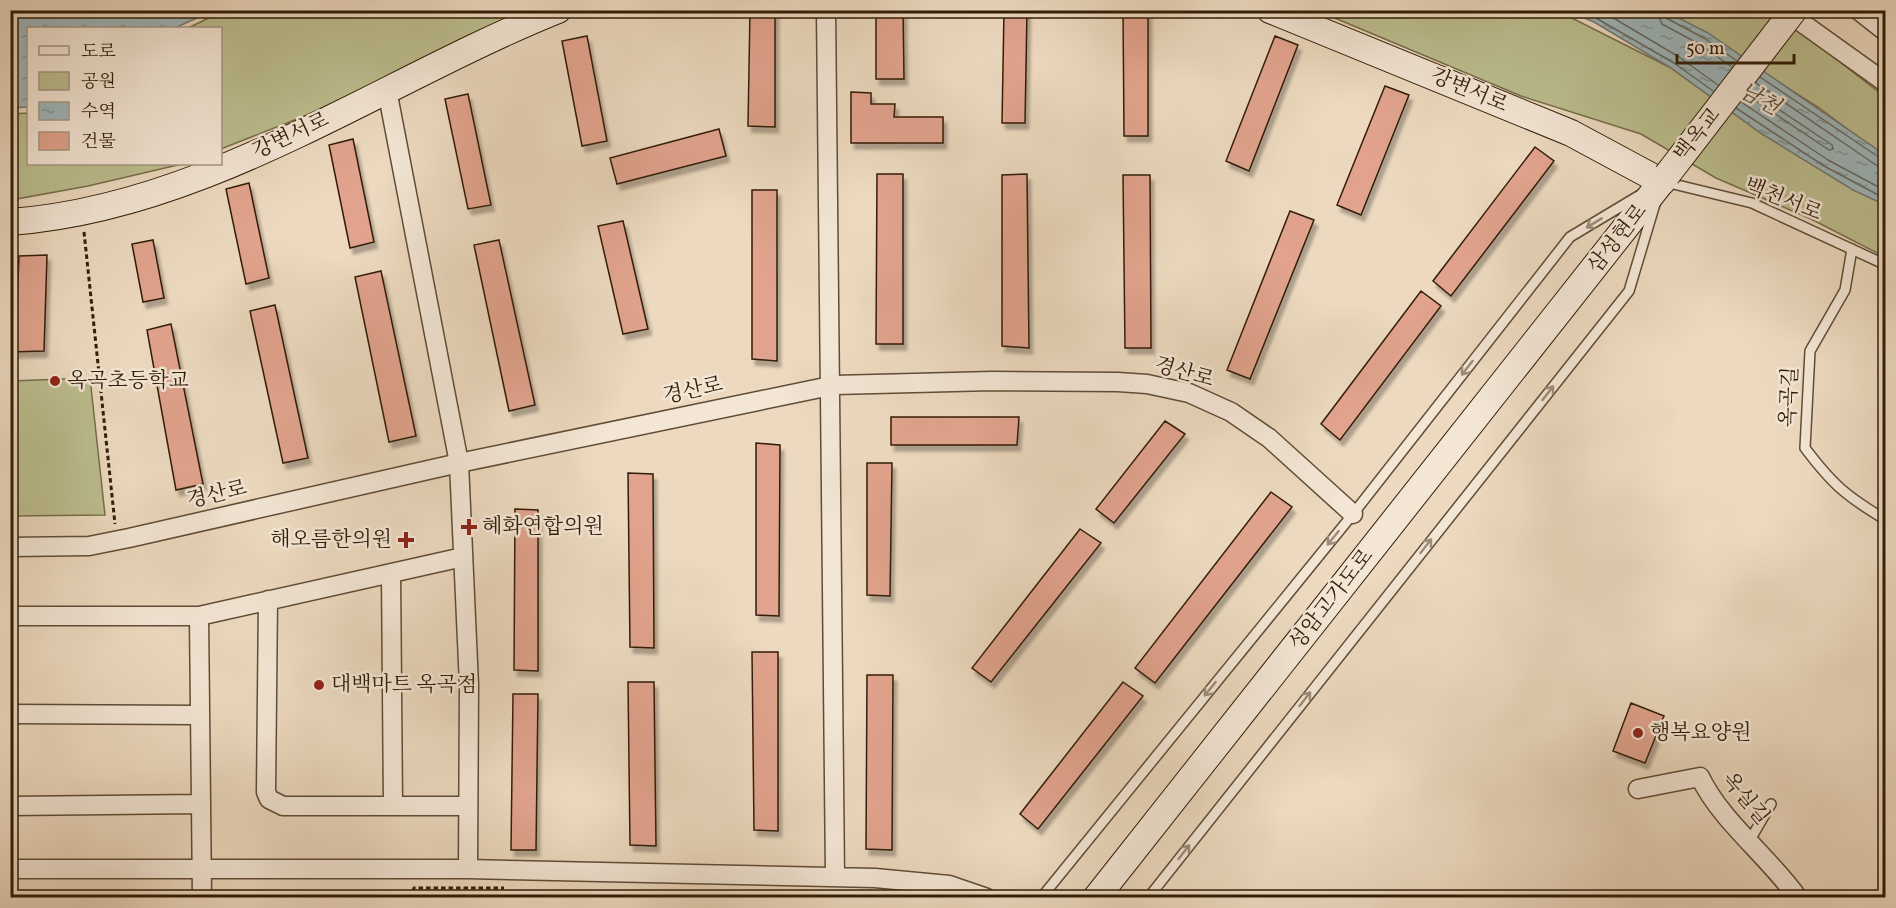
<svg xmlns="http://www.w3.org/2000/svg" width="1896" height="908" font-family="Vollkorn,'Noto Serif KR',serif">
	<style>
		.green { fill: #bcbe8f; stroke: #766e4c; stroke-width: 1.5 }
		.water { fill: url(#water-ripples); stroke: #727974; stroke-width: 1.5 }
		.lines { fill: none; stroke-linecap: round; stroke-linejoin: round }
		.shore { stroke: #676a62; stroke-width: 1.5 }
		.building { fill: #e1a38d; stroke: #311d08; stroke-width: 1.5; filter: url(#shadow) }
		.lane-casing { stroke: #604c36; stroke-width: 12 }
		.street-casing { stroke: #604c36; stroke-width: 21 }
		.secondary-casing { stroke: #311d08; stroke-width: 28 }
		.path { stroke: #311d08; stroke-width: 3; stroke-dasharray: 4.5 3; stroke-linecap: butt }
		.lane { stroke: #f3e6d5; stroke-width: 9 }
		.street { stroke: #f3e6d5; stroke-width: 18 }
		.secondary { stroke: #f3e6d5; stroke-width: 26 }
		.secondary-bridge-casing { stroke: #311d08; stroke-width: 28; stroke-linecap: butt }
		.secondary-bridge { stroke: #f3e6d5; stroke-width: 26 }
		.oneway { stroke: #9c8c79 }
		.poi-dot { fill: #8f2418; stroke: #f3e6d5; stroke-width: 2 }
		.labels { text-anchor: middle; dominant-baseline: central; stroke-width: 5; stroke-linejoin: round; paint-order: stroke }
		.street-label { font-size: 21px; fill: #311d08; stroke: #f3e6d5 }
		.poi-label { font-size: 21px; fill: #311d08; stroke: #f3e6d5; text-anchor: start }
		.water-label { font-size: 22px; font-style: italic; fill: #514b3e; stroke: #f3e6d5 }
	</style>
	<defs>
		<pattern id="water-ripples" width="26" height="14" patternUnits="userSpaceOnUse" patternTransform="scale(1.5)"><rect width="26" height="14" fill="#9db7bc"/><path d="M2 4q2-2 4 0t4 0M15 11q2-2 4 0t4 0" fill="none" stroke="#819497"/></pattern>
		<filter id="shadow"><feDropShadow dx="3.5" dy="6" stdDeviation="1.5" flood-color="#0004"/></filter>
	</defs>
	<rect width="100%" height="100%" fill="#ecd9bf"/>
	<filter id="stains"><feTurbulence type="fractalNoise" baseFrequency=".00333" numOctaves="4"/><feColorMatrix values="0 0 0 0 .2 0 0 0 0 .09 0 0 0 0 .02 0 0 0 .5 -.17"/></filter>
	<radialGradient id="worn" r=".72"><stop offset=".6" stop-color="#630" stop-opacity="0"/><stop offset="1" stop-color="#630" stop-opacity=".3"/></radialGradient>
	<path class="green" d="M 223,11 L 523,11 L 307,115 L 221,149 L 220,28 L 188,28 Z
		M 1318,11 L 1558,11 L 1671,68 L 1762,134 L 1879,202 L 1885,212 L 1885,257 L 1811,219 L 1716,178 L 1641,134 L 1521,96 Z
		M 1665,11 L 1768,11 L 1817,44 L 1885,97 L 1885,157 L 1818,107 Z
		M 28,113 L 28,164 L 182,164 L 88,186 L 11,200 L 11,114 Z
		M 90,378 L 105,515 L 11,516 L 11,381 Z"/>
	<path class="water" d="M 11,10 L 212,10 L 212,11 L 175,28 L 28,28 L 28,107 L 11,108 Z
		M 1568,11 L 1665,11 L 1708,33 L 1885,155 L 1885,212 L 1879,202 L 1853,190 L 1762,134 L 1671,68 L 1594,22 Z"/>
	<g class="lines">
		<path class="shore" d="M 1582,10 L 1674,63 L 1713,91
			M 1600,10 L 1679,57 L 1718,85
			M 1656,10 L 1662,24 L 1701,45 L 1732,67
			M 1663,10 L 1666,18 L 1704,38 L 1737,61
			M 1760,77 L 1880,158 L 1886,159
			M 1756,83 L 1876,165 L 1886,167
			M 1747,95 L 1829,150 L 1833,149 L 1832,145 L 1750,90
			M 1741,102 L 1828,160 L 1886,191
			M 1736,108 L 1824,166 L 1882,197 L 1886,202"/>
	</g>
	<path class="building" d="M 750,10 L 775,10 L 775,127 L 748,126 Z
		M 876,10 L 903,10 L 904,79 L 876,79 Z
		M 1004,10 L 1027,10 L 1025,123 L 1002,123 Z
		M 1123,10 L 1148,10 L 1148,136 L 1124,136 Z
		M 587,36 L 607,141 L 582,146 L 562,41 Z
		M 1275,36 L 1298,45 L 1249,171 L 1226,161 Z
		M 1385,86 L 1409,95 L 1361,215 L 1337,205 Z
		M 851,92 L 871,93 L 871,104 L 895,104 L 894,117 L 943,117 L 943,143 L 851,143 Z
		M 468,94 L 491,205 L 468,209 L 445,99 Z
		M 719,129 L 726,156 L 617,184 L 610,158 Z
		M 353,139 L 374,242 L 350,248 L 329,145 Z
		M 1535,147 L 1554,161 L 1451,296 L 1433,281 Z
		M 877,174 L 903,174 L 903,344 L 876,344 Z
		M 1027,174 L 1029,348 L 1002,346 L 1002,175 Z
		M 1123,175 L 1150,175 L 1151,348 L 1125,348 Z
		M 249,183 L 269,278 L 246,284 L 226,189 Z
		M 752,190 L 777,190 L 777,361 L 752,359 Z
		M 1290,211 L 1314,220 L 1250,379 L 1227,370 Z
		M 623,221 L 648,329 L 623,334 L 598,226 Z
		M 153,240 L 164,298 L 143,302 L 132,244 Z
		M 499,240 L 535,405 L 509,411 L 474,245 Z
		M 47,255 L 44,351 L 10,352 L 10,328 L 16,328 L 19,256 Z
		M 381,271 L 416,436 L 389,442 L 355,277 Z
		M 1421,291 L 1441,306 L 1340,440 L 1321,424 Z
		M 275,305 L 308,458 L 283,463 L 250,311 Z
		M 171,324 L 203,484 L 176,490 L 147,330 Z
		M 891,417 L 1019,417 L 1017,445 L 891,445 Z
		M 1165,421 L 1185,434 L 1114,523 L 1096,509 Z
		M 756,443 L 780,445 L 779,616 L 756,615 Z
		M 867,463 L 892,463 L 890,596 L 867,595 Z
		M 628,473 L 653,474 L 654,648 L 630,647 Z
		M 1271,492 L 1292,507 L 1155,683 L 1135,668 Z
		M 515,509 L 538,510 L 538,671 L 514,670 Z
		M 1080,529 L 1101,543 L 991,682 L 972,668 Z
		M 752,652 L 778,652 L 778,831 L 754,830 Z
		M 867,675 L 893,675 L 892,850 L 866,849 Z
		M 628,682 L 654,682 L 656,846 L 630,845 Z
		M 1123,682 L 1143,696 L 1038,829 L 1020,814 Z
		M 513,694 L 538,694 L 536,850 L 511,850 Z
		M 1631,703 L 1664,716 L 1645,763 L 1613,751 Z"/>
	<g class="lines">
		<defs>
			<path id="lane" d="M 1665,182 L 1752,203 L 1886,265
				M 1852,249 L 1845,290 L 1810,351 L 1805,448 C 1833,485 1846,496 1886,520
				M 1750,840 L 1771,804
				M 1041,898 L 1353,514 L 1570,237 L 1640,195
				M 1148,898 L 1629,291 L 1655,204"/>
			<path id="street" d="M 826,10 L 835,877
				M 1784,10 L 1886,83
				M 1858,10 L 1886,32
				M 387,90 L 459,463 L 469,685 L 468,869
				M 10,547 L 89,546 L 129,538 L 459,463 L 835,385 L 992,381 L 1118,382 L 1147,384 L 1189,393 L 1231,412 L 1269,438 L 1353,514
				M 391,573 L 393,806
				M 268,600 L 266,792 L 269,799 L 283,806 L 467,806
				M 10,616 L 199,616 L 463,557
				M 199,616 L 202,898
				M 10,714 L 199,715
				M 1638,789 L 1700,777 C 1721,821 1768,856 1798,898
				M 10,806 L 200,804
				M 10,869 L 468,869 L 875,878 L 949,885 L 987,898"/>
			<path id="secondary" d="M 1270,10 L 1571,133 L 1662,182
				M 10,222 C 207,208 379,82 558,10
				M 1096,898 L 1667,175"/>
		</defs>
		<use href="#lane" class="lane-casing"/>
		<use href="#street" class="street-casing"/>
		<use href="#secondary" class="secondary-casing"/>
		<path class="path" d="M 84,232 L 115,524
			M 411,898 L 414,888 L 504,888
			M 457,898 L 511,898"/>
		<use href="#lane" class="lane"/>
		<use href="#street" class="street"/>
		<use href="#secondary" class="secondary"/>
		<defs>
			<path id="secondary-bridge" d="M 1667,175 L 1794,10"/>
		</defs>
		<use href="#secondary-bridge" class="secondary-bridge-casing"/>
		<use href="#secondary-bridge" class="secondary-bridge"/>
	</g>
	<defs><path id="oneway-shaft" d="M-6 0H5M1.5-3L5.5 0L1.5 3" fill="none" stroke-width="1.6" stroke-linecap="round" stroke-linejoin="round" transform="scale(1.5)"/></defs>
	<g class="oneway">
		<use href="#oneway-shaft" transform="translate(1594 223) rotate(149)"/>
		<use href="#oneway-shaft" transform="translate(1467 368) rotate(128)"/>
		<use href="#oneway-shaft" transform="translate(1548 393) rotate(-52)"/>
		<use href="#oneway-shaft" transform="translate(1333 538) rotate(129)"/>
		<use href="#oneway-shaft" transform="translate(1426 546) rotate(-52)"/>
		<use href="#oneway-shaft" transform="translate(1210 689) rotate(129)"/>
		<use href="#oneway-shaft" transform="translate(1305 699) rotate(-52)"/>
		<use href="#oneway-shaft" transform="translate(1184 852) rotate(-52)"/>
	</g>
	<g class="poi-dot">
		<circle cx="55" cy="381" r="6"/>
		<path d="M466 518h6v6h6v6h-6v6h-6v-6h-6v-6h6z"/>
		<path d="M403 531h6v6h6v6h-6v6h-6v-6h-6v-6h6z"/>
		<circle cx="319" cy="685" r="6"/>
		<circle cx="1638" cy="733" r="6"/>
	</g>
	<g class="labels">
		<g class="street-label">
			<text transform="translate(1469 91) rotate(23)">강변서로</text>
			<text transform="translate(1698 135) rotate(-52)">백옥교</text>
			<text transform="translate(291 136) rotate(-25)">강변서로</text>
			<text transform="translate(1783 200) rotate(22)">백천서로</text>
			<text transform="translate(1618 239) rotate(-52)">삼성현로</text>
			<text transform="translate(1184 373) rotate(16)">경산로</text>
			<text transform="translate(693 391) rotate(-12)">경산로</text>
			<text transform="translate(1790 397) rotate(-87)">옥곡길</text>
			<text transform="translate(217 495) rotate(-13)">경산로</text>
			<text transform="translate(1332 600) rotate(-52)">성암고가도로</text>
			<text transform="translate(1745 799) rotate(50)">옥실길</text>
		</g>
		<g class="poi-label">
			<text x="67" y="381">옥곡초등학교</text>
			<text x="482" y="527">혜화연합의원</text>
			<text x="392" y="540" text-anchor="end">해오름한의원</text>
			<text x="331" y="685">대백마트 옥곡점</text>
			<text x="1650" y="733">행복요양원</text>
		</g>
		<g class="water-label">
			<text transform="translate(1759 100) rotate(29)">남천</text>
		</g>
	</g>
	<rect width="1896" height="908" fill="none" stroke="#ecd9bf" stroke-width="36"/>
	<rect x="12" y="12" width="1872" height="884" fill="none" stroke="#311d08" stroke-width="3"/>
	<rect x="18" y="18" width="1860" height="872" fill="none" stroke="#311d08" stroke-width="1.5"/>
	<rect x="27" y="27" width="195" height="138" fill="#f3e6d5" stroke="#a59683" stroke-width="1.5"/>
	<rect x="39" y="46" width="30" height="9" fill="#f3e6d5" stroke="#a59683" stroke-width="1.5"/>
	<text x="81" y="57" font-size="18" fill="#311d08">도로</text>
	<rect x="39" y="72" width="30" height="18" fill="#bcbe8f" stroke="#a59683" stroke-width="1.5"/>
	<text x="81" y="87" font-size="18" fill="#311d08">공원</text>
	<rect x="39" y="102" width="30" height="18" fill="url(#water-ripples)" stroke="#a59683" stroke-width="1.5"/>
	<text x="81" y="117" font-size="18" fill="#311d08">수역</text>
	<rect x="39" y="132" width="30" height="18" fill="#e1a38d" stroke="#a59683" stroke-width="1.5"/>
	<text x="81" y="147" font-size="18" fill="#311d08">건물</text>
	<path d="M1677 54v9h117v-9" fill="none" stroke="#311d08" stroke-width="3"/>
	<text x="1686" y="54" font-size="18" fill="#311d08" stroke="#f3e6d5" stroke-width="4.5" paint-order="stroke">50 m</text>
	<rect width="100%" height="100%" filter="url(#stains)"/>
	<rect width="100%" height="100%" fill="url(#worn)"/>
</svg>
